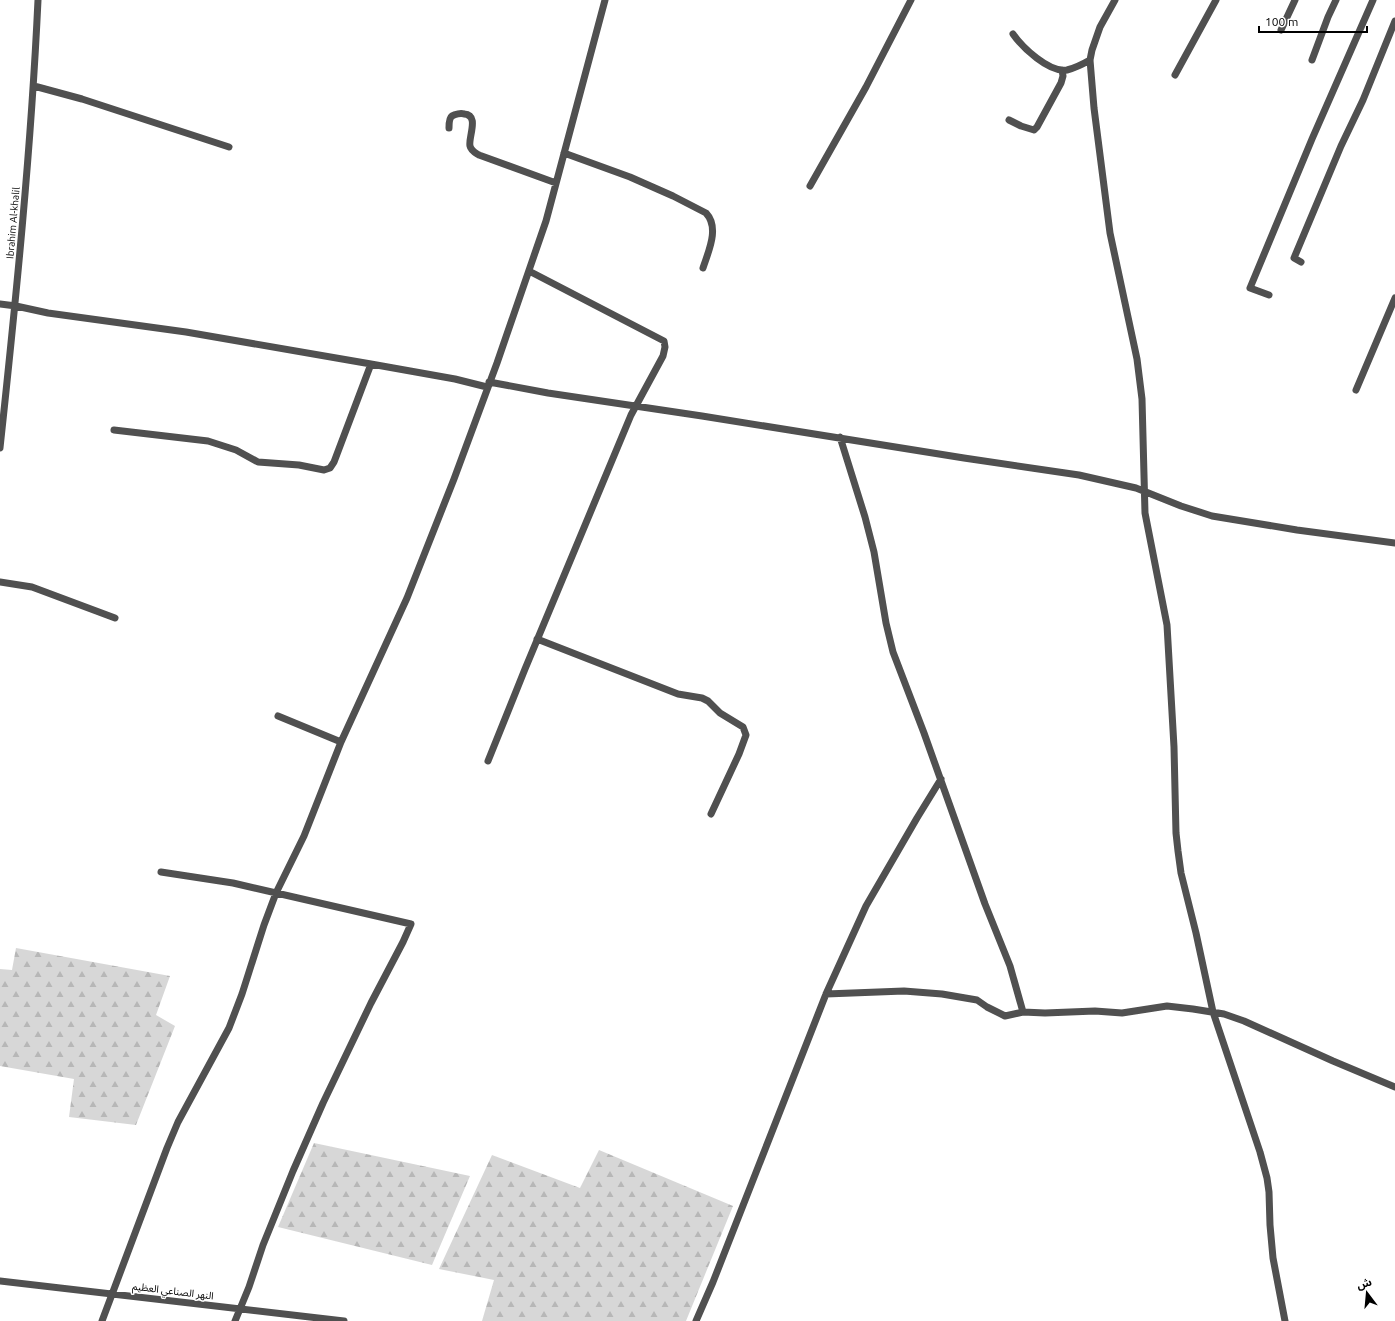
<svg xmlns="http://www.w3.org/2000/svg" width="1395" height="1321" font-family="Ubuntu,'Noto Sans Arabic',sans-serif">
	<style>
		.forest { fill: url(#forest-firs) }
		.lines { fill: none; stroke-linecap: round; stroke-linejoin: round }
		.minor { stroke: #505050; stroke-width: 7 }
		.labels { text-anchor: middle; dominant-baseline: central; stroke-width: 3; stroke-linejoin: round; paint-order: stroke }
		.street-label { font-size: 10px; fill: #000; stroke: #fff }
	</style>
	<defs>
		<pattern id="forest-firs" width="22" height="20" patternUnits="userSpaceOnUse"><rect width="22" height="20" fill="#d7d7d7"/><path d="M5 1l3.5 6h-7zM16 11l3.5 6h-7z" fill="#b7b7b7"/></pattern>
	</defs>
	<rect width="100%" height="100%" fill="#fff"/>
	<path class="forest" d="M 16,948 L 170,976 L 156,1015 L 175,1026 L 136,1125 L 69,1117 L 74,1079 L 0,1066 L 0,969 L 12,970 Z
		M 314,1143 L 470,1176 L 432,1265 L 278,1227 Z
		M 599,1150 L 733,1206 L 686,1321 L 482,1321 L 494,1280 L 439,1269 L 492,1155 L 580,1188 Z"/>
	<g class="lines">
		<path class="minor" d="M 1115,0 L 1100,27 L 1092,50 L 1090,60 L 1094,108 L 1110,233 L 1137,359 L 1142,399 L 1145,513 L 1167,625 L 1174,747 L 1176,833 L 1178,851 L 1181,873 L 1196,933 L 1213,1012 L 1260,1152 L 1267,1178 L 1269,1192 L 1270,1225 L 1273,1258 L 1285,1321
			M 1281,30 L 1295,0
			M 1013,34 C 1022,47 1049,73 1067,70 C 1075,68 1083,64 1090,60
			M 1312,60 L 1328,17 L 1336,0
			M 1175,75 L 1216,0
			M 34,86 L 82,99 L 229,147
			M 1009,120 L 1021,126 L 1034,130 L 1037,127 L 1061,83 L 1063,76 L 1062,70
			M 449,128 C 449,124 449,118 452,116 C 455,114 461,113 464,114 C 480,115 468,137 470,146 C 471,151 476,153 479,155 L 556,183
			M 564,153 L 630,177 L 673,196 L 706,213 C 720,228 708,252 703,268
			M 810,186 L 866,87 L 911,0
			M 1301,262 L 1294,258 L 1341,146 L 1363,100 L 1395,21
			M 1269,295 L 1250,288 L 1312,139 L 1373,0
			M 0,304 L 16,306 L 48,313 L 186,332 L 371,364 L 455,379 L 487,387
			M 489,382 L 548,393 L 702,416 L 964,458 L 1079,475 L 1136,488 L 1181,506 L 1212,516 L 1297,530 L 1395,543
			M 1356,390 L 1395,298
			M 114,430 L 208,441 L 236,450 L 258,462 L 299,465 L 324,470 L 330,468 L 334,462 L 371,364
			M 840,437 L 865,517 L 874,552 L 886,623 L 893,652 L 924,733 L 985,904 L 1010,966 L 1023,1012
			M 0,448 C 16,299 31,150 38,0
			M 0,582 L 32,587 L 115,618
			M 537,639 L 678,694 L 702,698 L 708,701 L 720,713 L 743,727 L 746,735 L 739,754 L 711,814
			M 278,716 L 341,742
			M 488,761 L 525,669 L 631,415 L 663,356 L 665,347 L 664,341 L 529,271
			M 161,872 L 233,883 L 411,924 L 403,942 L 371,1003 L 323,1103 L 293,1171 L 263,1245 L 249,1287 L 235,1321
			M 826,994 L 904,991 L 942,994 L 977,1000 L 987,1007 L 1005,1016 L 1023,1012 L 1045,1013 L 1095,1011 L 1122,1013 L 1167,1006 L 1193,1009 L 1224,1014 L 1244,1021 L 1333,1061 L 1395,1087
			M 0,1281 L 344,1321
			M 102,1321 L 167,1148 L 178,1122 L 229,1028 L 242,994 L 264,925 L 276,893 L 304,836 L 341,742 L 407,598 L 454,479 L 497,363 L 546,221 L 605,0
			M 696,1321 L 713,1282 L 826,994 L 866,906 L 917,818 L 941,779"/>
	</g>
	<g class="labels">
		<g class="street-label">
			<text transform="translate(13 223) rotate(-85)">Ibrahim Al-khalil</text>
			<text transform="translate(173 1291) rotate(7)">النهر الصناعي العظيم</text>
		</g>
	</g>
	<g transform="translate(1367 1293) rotate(344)" stroke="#ffffff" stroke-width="3" paint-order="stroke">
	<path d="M0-3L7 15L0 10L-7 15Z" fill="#000000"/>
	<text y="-6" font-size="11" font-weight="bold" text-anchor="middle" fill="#000000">ش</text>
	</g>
	<path d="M1259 26v6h108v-6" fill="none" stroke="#000000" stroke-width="2"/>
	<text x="1265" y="26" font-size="12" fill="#000000" stroke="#ffffff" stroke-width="3" paint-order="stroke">100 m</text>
</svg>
